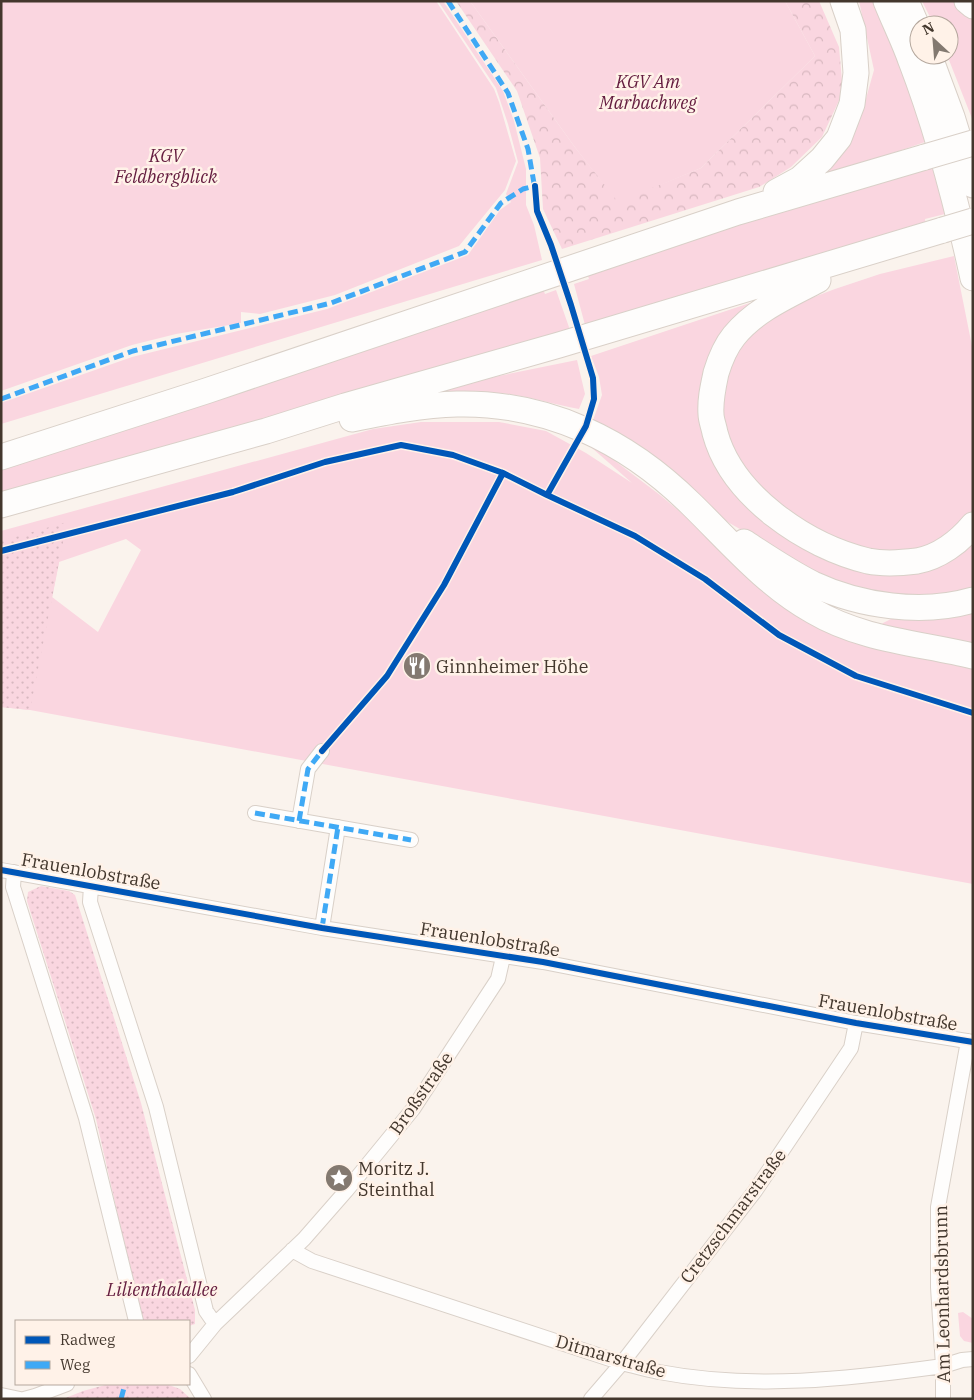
<svg xmlns="http://www.w3.org/2000/svg" width="974" height="1400" font-family="'IBM Plex Serif',serif">
	<style>
		.green { fill: #fad6e0; fill-rule: evenodd }
		.forest { fill: url(#forest-crowns) }
		.park { fill: url(#park-dots) }
		.lines { fill: none; stroke-linecap: round; stroke-linejoin: round }
		.street-casing { stroke: #d9d0c8; stroke-width: 16 }
		.highway-casing { stroke: #d9d0c8; stroke-width: 27 }
		.street { stroke: #fefdfc; stroke-width: 14 }
		.highway { stroke: #fefdfc; stroke-width: 25 }
		.highway-bridge-casing { stroke: #d9d0c8; stroke-width: 27; stroke-linecap: butt }
		.highway-bridge { stroke: #fefdfc; stroke-width: 25 }
		.quiet { stroke: #3fa9f5; stroke-width: 5; stroke-dasharray: 10 5; stroke-linecap: butt }
		.cycleway-casing { stroke: #fff2e8; stroke-width: 9 }
		.cycleway { stroke: #0057b8; stroke-width: 6 }
		.labels { text-anchor: middle; dominant-baseline: central; stroke-width: 5; stroke-linejoin: round; paint-order: stroke }
		.park-label { font-size: 18px; font-style: italic; fill: #641c3f; stroke: #fff2e8 }
		.poi-label { font-size: 18px; fill: #43372d; stroke: #fff2e8; text-anchor: start }
		.street-label { font-size: 18px; fill: #43372d; stroke: #fff2e8 }
	</style>
	<defs>
		<pattern id="forest-crowns" width="20" height="18" patternUnits="userSpaceOnUse" patternTransform="scale(1.25)"><rect width="20" height="18" fill="#fad6e0"/><path d="M2 6a3 3 0 1 1 6 0M12 15a3 3 0 1 1 6 0" fill="none" stroke="#d8b8c0"/></pattern>
		<pattern id="park-dots" width="8" height="8" patternUnits="userSpaceOnUse" patternTransform="scale(1.25)"><rect width="8" height="8" fill="#fad6e0"/><path d="M2 2h.1M6 6h.1" fill="none" stroke="#d8b8c0" stroke-width="1.8" stroke-linecap="round"/></pattern>
	</defs>
	<rect width="100%" height="100%" fill="#faf3ed"/>
	<path class="green" d="M 1,1 L 436,1 L 494,89 L 499,102 L 516,161 L 505,190 L 459,246 L 335,295 L 260,314 L 241,312 L 241,323 L 176,334 L 132,345 L 1,391 Z
		M 438,1 L 443,1 L 503,91 L 514,121 L 526,169 L 526,205 L 534,225 L 542,260 L 1,424 L 1,403 L 132,357 L 327,309 L 468,255 L 500,210 L 511,202 L 506,194 L 518,162 L 508,124 L 496,88 Z
		M 470,1 L 785,1 L 815,56 L 701,168 L 618,203 L 574,146 Z
		M 859,1 L 873,1 L 894,40 L 925,142 L 806,183 L 840,155 L 860,120 L 874,70 Z
		M 922,1 L 961,1 L 973,13 L 973,121 L 947,55 L 949,55 L 949,25 L 934,25 Z
		M 932,167 L 945,214 L 925,219 L 926,227 L 585,325 L 574,284 L 589,279 L 588,276 L 779,211 Z
		M 954,256 L 973,351 L 973,510 L 967,520 L 952,535 L 916,552 L 861,551 L 792,517 L 753,485 L 726,437 L 720,396 L 736,354 L 751,335 L 771,318 L 793,305 L 835,289 L 880,274 Z
		M 543,289 L 545,294 L 556,290 L 570,330 L 560,338 L 1,493 L 1,468 L 124,430 Z
		M 750,303 L 750,307 L 725,334 L 718,467 L 884,575 C 925,576 940,569 973,545 L 973,593 L 915,600 L 837,585 L 726,521 L 705,503 L 592,423 L 602,395 L 599,377 L 591,356 Z
		M 577,360 L 585,394 L 579,409 C 552,404 526,395 499,393 C 473,391 447,394 421,397 L 420,392 Z
		M 421,422 L 499,422 L 546,431 L 586,453 L 632,483 L 592,448 L 594,445 L 660,495 L 774,591 L 973,662 L 973,884 L 30,710 L 1,707 L 1,531 L 373,429 ZM 126,539 L 141,550 L 98,632 L 52,597 L 59,562 Z
		M 973,612 L 973,649 L 876,631 L 883,623 L 895,617 Z
		M 963,1312 L 973,1319 L 973,1343 L 964,1341 L 960,1336 L 958,1313 Z"/>
	<path class="forest" d="M 456,1 L 470,1 L 574,146 L 618,202 L 701,168 L 815,56 L 785,1 L 819,1 L 839,47 L 843,92 L 822,137 L 791,167 L 759,187 L 562,249 L 543,209 L 540,158 L 517,91 Z"/>
	<path class="park" d="M 67,522 L 30,710 L 1,707 L 1,541 Z
		M 41,886 L 69,891 L 75,895 L 141,1103 L 195,1310 L 195,1324 L 189,1326 L 189,1321 L 142,1321 L 96,1119 L 27,901 L 28,892 Z
		M 109,1384 L 166,1384 L 180,1389 L 191,1399 L 63,1399 L 83,1391 Z"/>
	<g class="lines">
		<defs>
			<path id="street" d="M 255,813 L 411,840
				M 299,821 L 308,769 L 322,751
				M 1,870 L 322,928 L 543,962 L 856,1023 L 973,1042
				M 14,872 L 13,887 L 15,893 L 86,1118 L 136,1321
				M 91,886 L 90,902 L 156,1107 L 206,1311 L 215,1324
				M 322,928 L 338,827
				M 292,1250 L 312,1261 L 622,1363 C 634,1366 647,1370 659,1372 C 753,1390 849,1379 943,1366 L 962,1360 L 973,1359
				M 189,1356 L 215,1324 L 304,1239 L 346,1191 L 413,1109 L 498,979 L 503,957
				M 189,1374 L 204,1399
				M 1,1395 L 20,1399
				M 24,1399 L 35,1396 L 67,1384
				M 591,1399 L 622,1363 L 755,1191 L 851,1048 L 856,1023
				M 943,1399 L 943,1366 L 938,1287 L 938,1207 L 968,1041"/>
			<path id="highway" d="M 886,1 C 894,21 904,41 911,61 C 938,131 957,205 973,278
				M 906,1 L 919,31
				M 967,1 L 973,6
				M 929,55 L 952,117 L 973,185
				M 776,192 L 800,179 L 822,159 L 839,138 L 852,104 L 856,73 L 853,30 L 843,1
				M 818,280 C 788,296 756,309 734,336 C 725,347 720,360 716,373 C 713,387 710,400 711,414 C 711,420 714,427 715,433 C 732,496 806,546 868,561 C 883,564 901,563 917,561 C 939,557 959,542 973,525
				M 352,419 C 387,412 422,405 457,404 C 548,402 627,441 691,504 C 730,542 765,584 813,611 C 862,640 919,643 973,656
				M 1,457 L 206,391 L 738,212 L 925,157
				M 1,505 L 266,431 L 345,406 L 559,345 L 943,230
				M 744,542 C 767,557 789,572 813,584 C 860,606 922,615 973,600"/>
		</defs>
		<use href="#street" class="street-casing"/>
		<use href="#highway" class="highway-casing"/>
		<use href="#street" class="street"/>
		<use href="#highway" class="highway"/>
		<defs>
			<path id="highway-bridge" d="M 925,157 L 973,143
				M 943,230 L 973,221"/>
		</defs>
		<use href="#highway-bridge" class="highway-bridge-casing"/>
		<use href="#highway-bridge" class="highway-bridge"/>
		<path class="quiet" d="M 448,1 L 508,93 L 528,149 L 535,189
			M 1,399 L 133,351 L 331,303 L 465,252 L 501,203 L 523,189 L 535,186
			M 255,813 L 411,840
			M 299,821 L 308,769 L 322,751
			M 322,928 L 338,827
			M 121,1399 L 125,1384"/>
		<defs>
			<path id="cycleway" d="M 535,186 L 537,211 L 551,245 L 571,305 L 593,378 L 594,399 L 586,426 L 547,495
				M 1,551 L 233,492 L 325,462 L 401,445 L 453,455 L 503,473 L 547,495 L 635,536 L 705,579 L 779,635 L 856,676 L 973,713
				M 322,751 L 387,676 L 444,585 L 503,473
				M 1,870 L 322,928 L 543,962 L 856,1023 L 973,1042"/>
		</defs>
		<use href="#cycleway" class="cycleway-casing"/>
		<use href="#cycleway" class="cycleway"/>
	</g>
	<defs>
		<symbol id="restaurant-disc" viewBox="-11 -11 22 22"><circle r="9.5" fill="#837970" stroke="#fff2e8"/><path d="M-5-6h1v4h1v-4h1v4h1v-4h1v5L-1.5 .5V6h-2V.5L-5-1ZM5-6V6H3V1.5H1.5Q1.5-4 5-6Z" fill="#fff"/></symbol>
		<symbol id="sight-disc" viewBox="-11 -11 22 22"><circle r="9.5" fill="#837970" stroke="#fff2e8"/><path d="M0-6L1.8-2.2L6-1.7L2.9 1.2L3.7 5.4L0 3.3L-3.7 5.4L-2.9 1.2L-6-1.7L-1.8-2.2Z" fill="#fff"/></symbol>
	</defs>
	<g fill-rule="evenodd">
		<use href="#restaurant-disc" x="401" y="650" width="32" height="32"/>
		<use href="#sight-disc" x="323" y="1162" width="32" height="32"/>
	</g>
	<g class="labels">
		<g class="park-label">
			<text x="648" y="81">KGV Am<tspan x="648" dy="21">Marbachweg</tspan></text>
			<text x="166" y="155">KGV<tspan x="166" dy="21">Feldbergblick</tspan></text>
			<text x="162" y="1289">Lilienthalallee</text>
		</g>
		<g class="poi-label">
			<text x="436" y="666">Ginnheimer Höhe</text>
			<text x="358" y="1168">Moritz J.<tspan x="358" dy="21">Steinthal</tspan></text>
		</g>
		<g class="street-label">
			<text transform="translate(91 871) rotate(10)">Frauenlobstraße</text>
			<text transform="translate(490 939) rotate(9)">Frauenlobstraße</text>
			<text transform="translate(888 1012) rotate(10)">Frauenlobstraße</text>
			<text transform="translate(421 1093) rotate(-55)">Broßstraße</text>
			<text transform="translate(733 1216) rotate(-53)">Cretzschmarstraße</text>
			<text transform="translate(942 1294) rotate(-91)">Am Leonhardsbrunn</text>
			<text transform="translate(611 1356) rotate(16)">Ditmarstraße</text>
		</g>
	</g>
	<rect width="974" height="1400" fill="none" stroke="#43372d" stroke-width="5"/>
	<rect x="15" y="1320" width="175" height="65" fill="#fff2e8" stroke="#b4a79d"/>
	<rect x="25" y="1336" width="25" height="8" fill="#0057b8" stroke="#b4a79d"/>
	<text x="60" y="1345" font-size="15" fill="#43372d">Radweg</text>
	<rect x="25" y="1361" width="25" height="8" fill="#3fa9f5" stroke="#b4a79d"/>
	<text x="60" y="1370" font-size="15" fill="#43372d">Weg</text>
	<g transform="translate(934 40) rotate(334)"><circle r="24" fill="#fff2e8" stroke="#b4a79d"/>
	<path d="M0-4L9 19L0 12L-9 19Z" fill="#837970"/>
	<text y="-8" font-size="14" font-weight="bold" text-anchor="middle" fill="#43372d">N</text>
	</g>
</svg>
